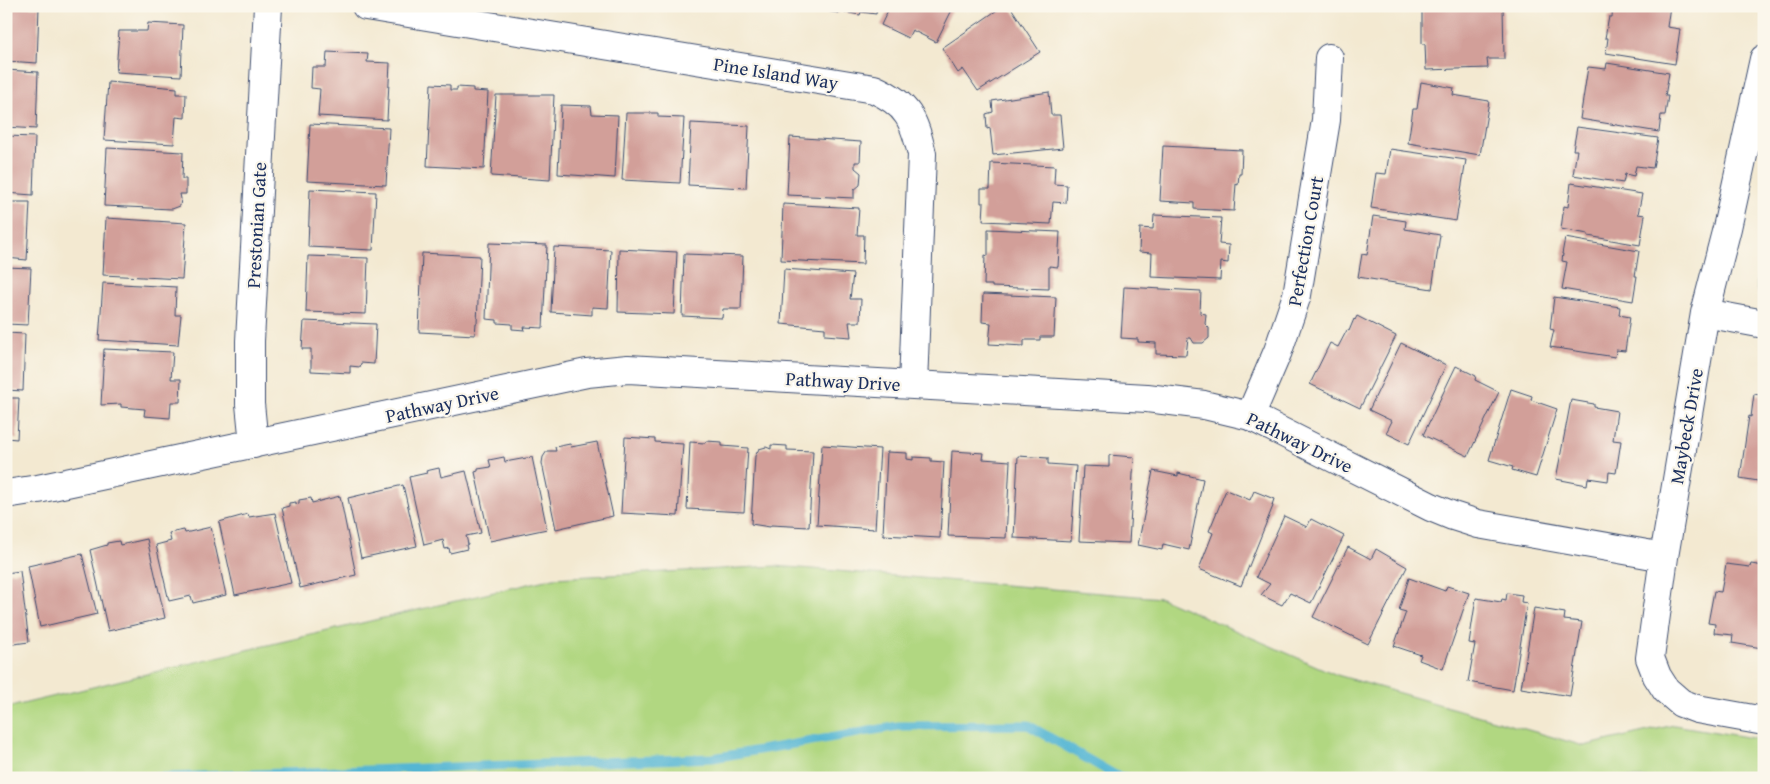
<svg xmlns="http://www.w3.org/2000/svg" width="1770" height="784" font-family="'Gentium Book Plus',serif">
	<style>
		.green { fill: #b1d781; stroke: #668370 }
		.lines { fill: none; stroke-linecap: round; stroke-linejoin: round }
		.stream { stroke: #55b6d3; stroke-width: 9 }
		.building { fill: #d29f99 }
		.street-casing { stroke: #3b4b6f; stroke-width: 30 }
		.street { stroke: #fff; stroke-width: 28 }
		.labels { text-anchor: middle; dominant-baseline: central; stroke-width: 4.5; stroke-linejoin: round; paint-order: stroke }
		.street-label { font-size: 19px; fill: #1b2f5e; stroke: #fbf7ec }
	</style>
	<rect width="100%" height="100%" fill="#fbf7ec"/>
	<filter id="ink" filterUnits="userSpaceOnUse"><feTurbulence type="fractalNoise" baseFrequency=".02" numOctaves="2"/><feDisplacementMap in="SourceGraphic" scale="10" xChannelSelector="R" yChannelSelector="G"/><feConvolveMatrix kernelMatrix="1 2 1 2 8 2 1 2 1" color-interpolation-filters="sRGB"/></filter>
	<filter id="wash" filterUnits="userSpaceOnUse"><feTurbulence type="fractalNoise" baseFrequency=".0096" numOctaves="4" result="noise"/><feDisplacementMap in="SourceGraphic" scale="20" xChannelSelector="R" yChannelSelector="G"/><feGaussianBlur stdDeviation="1.12" result="paint"/><feColorMatrix in="noise" values="0 0 0 0 0 0 0 0 0 0 0 0 0 0 0 0 0 1.4 0 .05"/><feComposite in="paint" operator="in"/></filter>
	<g filter="url(#wash)">
		<rect width="100%" height="100%" fill="#f3e9d1"/>
		<path class="green" d="M 1764,252 L 1764,298 L 1757,291 L 1757,276 Z
			M 776,566 L 1161,598 L 1337,675 L 1584,746 L 1674,725 L 1764,740 L 1764,778 L 6,778 L 6,708 L 217,657 L 554,578 Z"/>
		<g class="lines">
			<path class="stream" d="M 141,778 L 713,758 L 898,726 L 1028,725 L 1117,776 L 1129,778"/>
		</g>
		<g id="blocks">
			<path class="building" d="M 6,6 L 39,7 L 37,63 L 6,61 Z
				M 818,6 L 877,6 L 876,14 L 861,12 L 860,15 L 844,12 L 845,9 L 840,9 L 839,13 L 818,10 Z
				M 890,6 L 954,6 L 936,42 L 912,30 L 908,38 L 881,25 Z
				M 1003,6 L 1010,6 L 1040,52 L 978,91 L 963,69 L 958,73 L 942,48 Z
				M 1503,6 L 1504,59 L 1487,59 L 1488,68 L 1426,70 L 1425,44 L 1422,44 L 1422,8 Z
				M 1613,6 L 1670,6 L 1667,27 L 1680,29 L 1675,64 L 1606,53 L 1608,38 L 1605,38 L 1609,17 L 1612,17 Z
				M 148,23 L 183,25 L 181,76 L 116,72 L 119,31 L 147,31 Z
				M 327,52 L 368,54 L 367,62 L 390,63 L 387,120 L 318,116 L 320,89 L 311,88 L 312,67 L 326,67 Z
				M 1607,63 L 1669,73 L 1665,96 L 1668,96 L 1665,115 L 1661,115 L 1659,132 L 1580,119 L 1588,67 L 1606,69 Z
				M 6,70 L 38,72 L 36,129 L 6,127 Z
				M 108,82 L 177,88 L 177,94 L 186,94 L 185,118 L 176,117 L 174,144 L 104,140 Z
				M 1421,82 L 1454,88 L 1453,95 L 1489,101 L 1480,155 L 1408,143 L 1413,109 L 1417,109 Z
				M 431,84 L 450,85 L 450,90 L 457,90 L 457,87 L 473,88 L 473,91 L 488,92 L 484,169 L 427,166 Z
				M 1049,92 L 1051,115 L 1060,115 L 1063,148 L 993,155 L 990,128 L 987,129 L 986,114 L 993,112 L 992,101 Z
				M 496,95 L 554,95 L 550,180 L 491,176 Z
				M 561,105 L 591,106 L 592,114 L 618,115 L 615,178 L 558,174 Z
				M 626,113 L 658,113 L 658,117 L 684,118 L 680,183 L 622,180 Z
				M 691,123 L 749,126 L 746,188 L 688,185 Z
				M 310,124 L 389,128 L 386,185 L 307,181 Z
				M 1577,127 L 1658,138 L 1653,168 L 1636,166 L 1634,176 L 1625,174 L 1623,183 L 1573,175 L 1577,150 L 1573,150 Z
				M 6,136 L 35,137 L 33,195 L 6,193 Z
				M 790,137 L 861,142 L 860,162 L 855,162 L 855,168 L 861,173 L 860,185 L 854,190 L 854,198 L 787,195 Z
				M 1163,146 L 1242,150 L 1241,174 L 1239,174 L 1238,185 L 1236,184 L 1234,211 L 1194,209 L 1194,203 L 1160,201 Z
				M 107,148 L 183,152 L 182,179 L 186,179 L 186,194 L 180,194 L 181,199 L 180,206 L 172,209 L 104,206 Z
				M 1390,149 L 1466,160 L 1456,221 L 1371,208 L 1376,173 L 1386,174 Z
				M 991,163 L 1055,166 L 1054,184 L 1067,185 L 1066,203 L 1053,202 L 1051,224 L 983,221 L 984,203 L 981,203 L 981,189 L 990,189 Z
				M 1571,183 L 1642,194 L 1638,214 L 1645,215 L 1640,245 L 1588,236 L 1588,234 L 1561,229 L 1564,206 L 1568,207 Z
				M 310,189 L 376,192 L 373,250 L 308,247 Z
				M 6,202 L 30,202 L 27,260 L 6,258 Z
				M 783,204 L 859,208 L 857,235 L 864,235 L 863,264 L 781,260 Z
				M 1154,215 L 1221,218 L 1219,244 L 1229,245 L 1228,263 L 1221,262 L 1220,280 L 1151,277 L 1152,253 L 1139,252 L 1140,228 L 1153,229 Z
				M 1373,216 L 1406,221 L 1405,229 L 1440,235 L 1432,289 L 1358,277 L 1362,254 L 1367,255 Z
				M 106,218 L 186,223 L 182,279 L 103,275 Z
				M 988,229 L 1060,232 L 1058,267 L 1049,266 L 1049,289 L 992,287 L 992,285 L 984,285 L 985,255 L 988,256 Z
				M 1565,238 L 1639,251 L 1635,276 L 1637,276 L 1633,301 L 1562,289 L 1567,262 L 1562,261 L 1563,254 L 1562,254 Z
				M 489,243 L 547,245 L 543,328 L 524,327 L 525,330 L 512,329 L 512,324 L 497,323 L 497,320 L 486,319 Z
				M 554,247 L 611,250 L 608,308 L 592,307 L 592,315 L 551,312 Z
				M 619,249 L 677,252 L 674,314 L 618,312 Z
				M 422,253 L 480,256 L 477,323 L 476,323 L 475,335 L 419,332 Z
				M 684,254 L 743,256 L 741,309 L 723,309 L 722,318 L 682,316 Z
				M 308,256 L 368,258 L 366,314 L 306,312 Z
				M 6,267 L 31,268 L 28,325 L 6,324 Z
				M 784,269 L 853,274 L 850,299 L 861,299 L 860,322 L 849,322 L 851,337 L 825,335 L 825,328 L 781,324 Z
				M 103,283 L 176,287 L 175,315 L 181,315 L 178,345 L 99,340 Z
				M 1124,287 L 1201,291 L 1200,313 L 1206,314 L 1205,324 L 1209,328 L 1209,338 L 1203,343 L 1194,343 L 1191,338 L 1188,338 L 1186,355 L 1156,354 L 1156,343 L 1138,342 L 1138,339 L 1121,338 Z
				M 983,294 L 1056,297 L 1054,337 L 1040,337 L 1040,340 L 1024,340 L 1024,346 L 989,344 L 991,323 L 982,322 Z
				M 1554,297 L 1620,307 L 1619,315 L 1630,317 L 1625,351 L 1616,350 L 1615,357 L 1550,347 L 1554,330 L 1550,329 Z
				M 1357,316 L 1396,336 L 1360,408 L 1310,384 L 1330,343 L 1338,347 L 1347,330 L 1349,331 L 1354,319 L 1355,320 Z
				M 304,321 L 376,324 L 374,364 L 361,363 L 360,367 L 350,366 L 350,373 L 311,371 L 311,349 L 302,349 Z
				M 6,333 L 25,334 L 23,391 L 6,390 Z
				M 1401,343 L 1446,365 L 1409,444 L 1386,433 L 1392,421 L 1369,410 Z
				M 104,349 L 173,352 L 171,379 L 181,379 L 180,402 L 171,402 L 170,418 L 144,416 L 145,409 L 121,407 L 121,404 L 101,405 Z
				M 1456,366 L 1476,376 L 1475,380 L 1499,392 L 1468,456 L 1423,435 Z
				M 1511,389 L 1532,396 L 1531,400 L 1557,409 L 1536,477 L 1512,470 L 1513,467 L 1489,460 Z
				M 1760,393 L 1764,394 L 1764,482 L 1740,478 L 1749,416 L 1751,417 L 1754,394 L 1760,395 Z
				M 6,398 L 19,398 L 17,439 L 6,438 Z
				M 1571,400 L 1594,404 L 1594,407 L 1617,411 L 1613,440 L 1621,441 L 1616,473 L 1609,472 L 1608,481 L 1588,478 L 1587,485 L 1556,479 Z
				M 625,437 L 655,439 L 655,442 L 683,444 L 678,516 L 621,513 Z
				M 706,441 L 722,442 L 722,446 L 748,448 L 744,512 L 687,509 L 690,442 L 705,443 Z
				M 597,442 L 613,516 L 556,529 L 542,463 L 543,457 L 547,451 L 556,451 L 555,447 L 570,444 L 571,447 Z
				M 771,445 L 787,446 L 787,450 L 813,451 L 809,527 L 771,525 L 770,527 L 751,524 L 755,456 L 759,449 L 766,447 L 771,449 Z
				M 822,445 L 880,449 L 875,529 L 817,525 Z
				M 952,451 L 984,453 L 983,459 L 1010,461 L 1006,538 L 948,536 Z
				M 887,452 L 907,453 L 907,459 L 913,460 L 913,457 L 931,458 L 931,461 L 944,462 L 940,538 L 883,535 Z
				M 1109,455 L 1134,457 L 1129,543 L 1079,541 L 1083,466 L 1109,467 Z
				M 1018,456 L 1048,458 L 1048,464 L 1076,466 L 1071,541 L 1014,538 Z
				M 504,457 L 505,462 L 532,457 L 547,529 L 490,541 L 475,472 L 478,471 L 478,469 L 491,467 L 489,460 Z
				M 439,468 L 441,477 L 466,471 L 481,533 L 466,536 L 468,544 L 466,545 L 467,549 L 450,553 L 449,548 L 445,549 L 443,540 L 424,545 L 409,477 L 427,473 L 426,471 Z
				M 1153,471 L 1178,476 L 1178,473 L 1203,479 L 1189,550 L 1163,544 L 1162,550 L 1138,545 Z
				M 403,485 L 417,546 L 361,558 L 348,498 Z
				M 1226,490 L 1250,500 L 1254,491 L 1274,499 L 1272,505 L 1273,506 L 1241,586 L 1199,569 L 1213,533 L 1209,531 Z
				M 340,496 L 356,575 L 300,588 L 282,508 L 289,506 L 289,503 L 296,502 L 296,504 L 299,503 L 299,500 L 311,498 L 312,503 Z
				M 275,513 L 291,583 L 235,595 L 219,522 L 248,514 L 249,517 Z
				M 1284,516 L 1307,527 L 1311,519 L 1344,536 L 1311,603 L 1290,593 L 1282,605 L 1261,595 L 1270,584 L 1256,577 Z
				M 211,527 L 226,595 L 193,603 L 191,596 L 169,601 L 156,545 L 171,541 L 169,533 L 184,530 L 185,533 Z
				M 147,539 L 165,618 L 108,631 L 90,550 L 107,545 L 107,543 L 119,541 L 120,545 Z
				M 1348,547 L 1371,559 L 1376,549 L 1407,567 L 1368,644 L 1313,617 Z
				M 82,554 L 97,614 L 40,627 L 28,566 Z
				M 1726,564 L 1750,567 L 1751,564 L 1764,566 L 1764,637 L 1762,648 L 1732,643 L 1733,635 L 1714,633 L 1715,624 L 1708,623 L 1714,591 L 1721,592 Z
				M 20,571 L 29,642 L 6,645 L 6,573 Z
				M 1409,578 L 1445,591 L 1447,586 L 1469,593 L 1443,669 L 1419,660 L 1421,655 L 1394,646 L 1406,612 L 1399,610 Z
				M 1507,593 L 1522,595 L 1521,602 L 1527,603 L 1513,690 L 1468,682 L 1475,644 L 1469,643 L 1476,598 L 1501,602 L 1502,599 L 1506,600 Z
				M 1534,608 L 1565,613 L 1564,620 L 1582,622 L 1570,696 L 1521,688 Z"/>
		</g>
	</g>
	<g filter="url(#ink)">
		<use href="#blocks" fill-opacity="0" stroke="#3b4b6f" stroke-width="1"/>
		<g class="lines">
			<defs>
				<path id="street" d="M 366,6 L 874,89 C 908,104 914,120 922,154 L 913,385
					M 1764,59 L 1727,228 L 1705,313 L 1664,557 L 1650,658 L 1657,676 L 1666,690 L 1681,703 L 1697,709 L 1764,721
					M 1705,313 L 1764,324
					M 1250,416 L 1278,351 L 1297,295 L 1326,120 L 1329,58
					M 254,444 L 250,404 L 250,341 L 268,6
					M 6,494 L 38,489 L 587,373 L 628,369 L 1147,398 L 1204,405 L 1250,416 L 1431,507 L 1453,516 L 1478,524 L 1664,557"/>
			</defs>
			<use href="#street" class="street-casing"/>
			<use href="#street" class="street"/>
		</g>
	</g>
	<g class="labels">
		<g class="street-label">
			<text transform="translate(776 73) rotate(9)">Pine Island Way</text>
			<text transform="translate(256 225) rotate(-87)">Prestonian Gate</text>
			<text transform="translate(1305 241) rotate(-80)">Perfection Court</text>
			<text transform="translate(843 381) rotate(3)">Pathway Drive</text>
			<text transform="translate(442 404) rotate(-12)">Pathway Drive</text>
			<text transform="translate(1686 426) rotate(-80)">Maybeck Drive</text>
			<text transform="translate(1300 442) rotate(26)">Pathway Drive</text>
		</g>
	</g>
	<rect width="1770" height="784" fill="none" stroke="#fbf7ec" stroke-width="25"/>
</svg>
